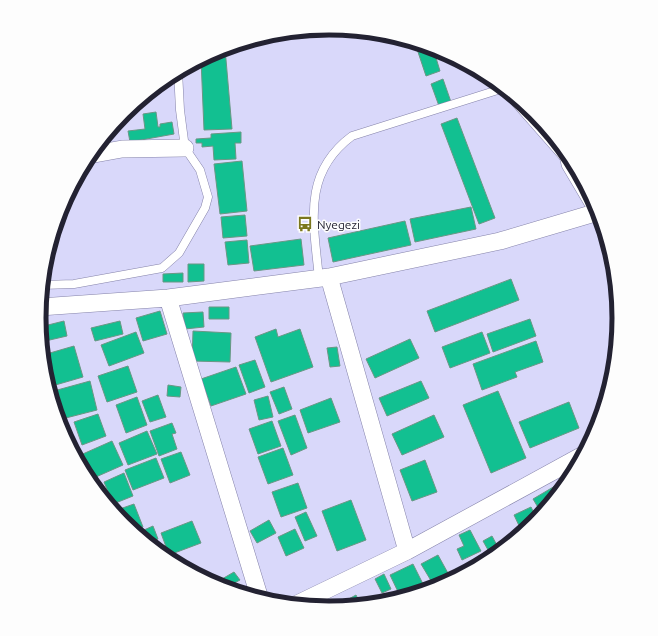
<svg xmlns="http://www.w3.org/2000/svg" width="658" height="636" font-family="Ubuntu,sans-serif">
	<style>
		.building { fill: #12c091; stroke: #699784 }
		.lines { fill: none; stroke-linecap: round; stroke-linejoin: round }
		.lane-casing { stroke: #8583aa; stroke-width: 9 }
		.street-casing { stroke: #8583aa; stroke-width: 18 }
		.lane { stroke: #fff; stroke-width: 8 }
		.street { stroke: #fff; stroke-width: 17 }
		.labels { text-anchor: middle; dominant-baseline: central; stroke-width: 3; stroke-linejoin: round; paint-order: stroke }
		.poi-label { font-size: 12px; fill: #232232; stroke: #fdfdfd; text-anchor: start }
		.rim { fill: none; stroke: #232232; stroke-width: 5 }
	</style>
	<rect width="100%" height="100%" fill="#d9d8fa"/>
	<path class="building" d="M 313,30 L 313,35 L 266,38 L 266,36 L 273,34 Z
		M 415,43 L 433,48 L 440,71 L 426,76 Z
		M 225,48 L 232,129 L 204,130 L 201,59 Z
		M 443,79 L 451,102 L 439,106 L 431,84 Z
		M 156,112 L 158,127 L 160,127 L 160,124 L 172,122 L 174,134 L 130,142 L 128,131 L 145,129 L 143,114 Z
		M 457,118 L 495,218 L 479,224 L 441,124 Z
		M 241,132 L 241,143 L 235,143 L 236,159 L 214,160 L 213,146 L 202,147 L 202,143 L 196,143 L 196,139 L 211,138 L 211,134 Z
		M 242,161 L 247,211 L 220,214 L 214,164 Z
		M 471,207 L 476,229 L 415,242 L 410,219 Z
		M 245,215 L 247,236 L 223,238 L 221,217 Z
		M 405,221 L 411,245 L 333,262 L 328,238 Z
		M 301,239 L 304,265 L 254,271 L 250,246 Z
		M 247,240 L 249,263 L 228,265 L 225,242 Z
		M 188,264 L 204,264 L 204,281 L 188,282 Z
		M 183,273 L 183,282 L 163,282 L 163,274 Z
		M 511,279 L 519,300 L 435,332 L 427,311 Z
		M 209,307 L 229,307 L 229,319 L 209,319 Z
		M 160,311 L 167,334 L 143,341 L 136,318 Z
		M 203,312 L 204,327 L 185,329 L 183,313 Z
		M 530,319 L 536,336 L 493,352 L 487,334 Z
		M 64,321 L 67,336 L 41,342 L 40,327 Z
		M 120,321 L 123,334 L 95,341 L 91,328 Z
		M 276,329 L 278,337 L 300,329 L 313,367 L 271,382 L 255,337 Z
		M 193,331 L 231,333 L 230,362 L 192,361 Z
		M 136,332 L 144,353 L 109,366 L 101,345 Z
		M 482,332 L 490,353 L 450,368 L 442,347 Z
		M 410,339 L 419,358 L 375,378 L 366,359 Z
		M 536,341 L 543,362 L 515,372 L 517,377 L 482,390 L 473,364 Z
		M 74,346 L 83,377 L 52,386 L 43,355 Z
		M 337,347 L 340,366 L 330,367 L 327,348 Z
		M 255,360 L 265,387 L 249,393 L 239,365 Z
		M 128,366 L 137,392 L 107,402 L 98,376 Z
		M 236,367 L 246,394 L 211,406 L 201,379 Z
		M 90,381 L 97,410 L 58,420 L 50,392 Z
		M 421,381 L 429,398 L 387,416 L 379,398 Z
		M 168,385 L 181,387 L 180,397 L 167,396 Z
		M 284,387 L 292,409 L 279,414 L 270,392 Z
		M 498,391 L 526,458 L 491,473 L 463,405 Z
		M 158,395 L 166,417 L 150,422 L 142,401 Z
		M 268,396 L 273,417 L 259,420 L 254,400 Z
		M 137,397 L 147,425 L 126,433 L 116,405 Z
		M 331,398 L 340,422 L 308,433 L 300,410 Z
		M 569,402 L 579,428 L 530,448 L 519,422 Z
		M 98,414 L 106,436 L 82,445 L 74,422 Z
		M 295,415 L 307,448 L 291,455 L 278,421 Z
		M 434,415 L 444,437 L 402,455 L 392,434 Z
		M 272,421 L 281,446 L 258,454 L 249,429 Z
		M 172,423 L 176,433 L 172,434 L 177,449 L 159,456 L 150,431 Z
		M 147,431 L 157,454 L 128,465 L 119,443 Z
		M 112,441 L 123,465 L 89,480 L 76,457 Z
		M 283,448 L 293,475 L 268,484 L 258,457 Z
		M 181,452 L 190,475 L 170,483 L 161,459 Z
		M 156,458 L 164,478 L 133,490 L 125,470 Z
		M 425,460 L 437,492 L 412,501 L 400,470 Z
		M 124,473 L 133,496 L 113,504 L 104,482 Z
		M 570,480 L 562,489 L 560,485 Z
		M 298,483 L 307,508 L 281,517 L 272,492 Z
		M 555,486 L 559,493 L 542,514 L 533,499 Z
		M 351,500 L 366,540 L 337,551 L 322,511 Z
		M 134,504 L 143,527 L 134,531 L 114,511 Z
		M 531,507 L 537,519 L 518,536 L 517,534 L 522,532 L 514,515 Z
		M 306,512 L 317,536 L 305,541 L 295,517 Z
		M 269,520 L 276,533 L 257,543 L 250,531 Z
		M 192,521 L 201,543 L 169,555 L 161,533 Z
		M 153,526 L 158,539 L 149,543 L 144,530 Z
		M 295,529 L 304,548 L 286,556 L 278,537 Z
		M 470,530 L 481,551 L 462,560 L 457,549 L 464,546 L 459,535 Z
		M 492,536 L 500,551 L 492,557 L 483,541 Z
		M 438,555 L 449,575 L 433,584 L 421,564 Z
		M 413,564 L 426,590 L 401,598 L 390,575 Z
		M 234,572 L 240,580 L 227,587 L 222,579 Z
		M 384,574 L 391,589 L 382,593 L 375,579 Z
		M 454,576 L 455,578 L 431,589 Z
		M 243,590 L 243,593 L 233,591 Z
		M 356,595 L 361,605 L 332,608 Z
		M 390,595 L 393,600 L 376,603 Z"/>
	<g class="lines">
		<defs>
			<path id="lane" d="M 484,74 L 507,93 L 566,160
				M 319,279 C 314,224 301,174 352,136 L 501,89
				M 42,285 L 74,284 L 162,268 L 179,253 L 205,208 L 208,197 L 200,170 L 185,148 L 180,110 L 178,71"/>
			<path id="street" d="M 89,155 L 122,149 L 185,148
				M 568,155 L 570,164 L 599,213
				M 329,277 L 407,551
				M 168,298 L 260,599
				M 40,307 L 168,298 L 329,277 L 500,241 L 598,212
				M 295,605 L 407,551 L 583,455"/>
		</defs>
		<use href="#lane" class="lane-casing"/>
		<use href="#street" class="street-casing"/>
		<use href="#lane" class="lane"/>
		<use href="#street" class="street"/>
	</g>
	<defs>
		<symbol id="bus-bare" viewBox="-9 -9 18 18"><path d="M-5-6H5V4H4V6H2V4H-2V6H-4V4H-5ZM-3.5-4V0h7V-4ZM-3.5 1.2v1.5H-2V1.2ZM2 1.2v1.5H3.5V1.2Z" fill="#7b771d" stroke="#fdfdfd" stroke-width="2.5" paint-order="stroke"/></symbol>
	</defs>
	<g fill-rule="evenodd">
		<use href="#bus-bare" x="294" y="213" width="22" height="22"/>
	</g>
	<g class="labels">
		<g class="poi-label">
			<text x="317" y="224">Nyegezi</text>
		</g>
	</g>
	<path d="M0 0H658V636H0ZM46 318a283 283 0 1 1 566 0a283 283 0 1 1-566 0Z" fill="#fdfdfd" fill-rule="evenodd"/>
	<path class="rim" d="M46 318a283 283 0 1 1 566 0a283 283 0 1 1-566 0Z"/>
</svg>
